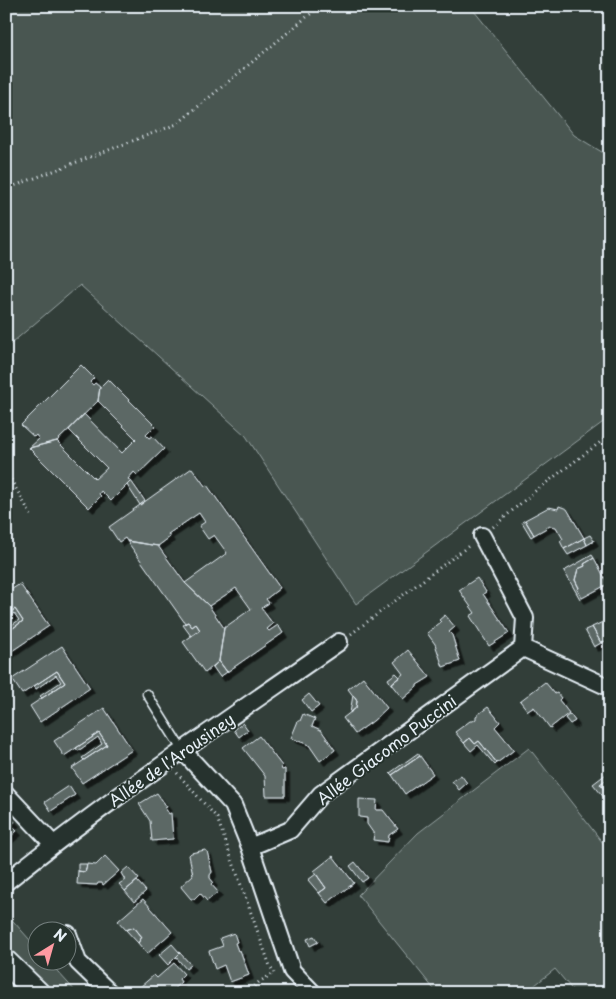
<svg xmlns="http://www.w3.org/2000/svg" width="616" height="999" font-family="'Playpen Sans',sans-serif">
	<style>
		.green { fill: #495651; stroke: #98a4a4 }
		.building { fill: #5c6865; stroke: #e8f1f8; filter: url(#shadow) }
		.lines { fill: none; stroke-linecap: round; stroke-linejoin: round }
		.service-casing { stroke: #e8f1f8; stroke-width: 11 }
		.minor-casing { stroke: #e8f1f8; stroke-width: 20 }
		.secondary-casing { stroke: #e8f1f8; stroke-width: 26 }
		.path { stroke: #e8f1f8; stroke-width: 3; stroke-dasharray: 1 4; stroke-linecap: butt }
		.service { stroke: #26332d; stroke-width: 8 }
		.minor { stroke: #26332d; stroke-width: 16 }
		.secondary { stroke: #26332d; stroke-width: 22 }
		.labels { text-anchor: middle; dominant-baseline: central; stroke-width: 4; stroke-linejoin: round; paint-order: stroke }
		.street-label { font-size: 16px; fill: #e8f1f8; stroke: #26332d }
	</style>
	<defs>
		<filter id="shadow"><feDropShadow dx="4.5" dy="4.5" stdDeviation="0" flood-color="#0009"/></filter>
	</defs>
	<rect width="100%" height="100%" fill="#323e39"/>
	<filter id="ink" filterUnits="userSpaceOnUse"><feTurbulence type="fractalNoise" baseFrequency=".02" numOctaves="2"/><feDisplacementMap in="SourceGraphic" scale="10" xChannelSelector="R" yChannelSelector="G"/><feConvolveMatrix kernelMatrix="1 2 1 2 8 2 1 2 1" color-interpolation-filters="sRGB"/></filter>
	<g filter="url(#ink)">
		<path class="green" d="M 6,6 L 470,6 L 574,135 L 610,157 L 610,417 L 356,604 L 246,436 L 80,285 L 6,348 Z
			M 529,748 L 610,852 L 610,993 L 575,993 L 555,969 L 525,993 L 437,993 L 358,895 L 418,833 Z
			M 6,913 L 37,948 L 38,962 L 49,962 L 77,993 L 6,993 Z"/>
		<path class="building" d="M 81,365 L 94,378 L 90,382 L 93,385 L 95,383 L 100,387 L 98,401 L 57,441 L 29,448 L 39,439 L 36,435 L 34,437 L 21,425 Z
			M 108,379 L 155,426 L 146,435 L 149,438 L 152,436 L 164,449 L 137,475 L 134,472 L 128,479 L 131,481 L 111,501 L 101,491 L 99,494 L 101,496 L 89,508 L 29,448 L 57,441 L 95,479 L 107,468 L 69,430 L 84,414 L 122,453 L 136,439 L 98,401 L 100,387 Z
			M 192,468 L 205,486 L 207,485 L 280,588 L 266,599 L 269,603 L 261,608 L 273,624 L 267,629 L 269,631 L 278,625 L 283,633 L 227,672 L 219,661 L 224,628 L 251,609 L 236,588 L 209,606 L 185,583 L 227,553 L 214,535 L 208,539 L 199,526 L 205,522 L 199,513 L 168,534 L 170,537 L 158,546 L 127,541 L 125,538 L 119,542 L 109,527 Z
			M 131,481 L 145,501 L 140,505 L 127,485 Z
			M 559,506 L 567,509 L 584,538 L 564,549 L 560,541 L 563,539 L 556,527 L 550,526 L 534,535 L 525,520 L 549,507 L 558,509 Z
			M 525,520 L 534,535 L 531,537 L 522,522 Z
			M 590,535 L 594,541 L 587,545 L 584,538 Z
			M 584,538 L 587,545 L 568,555 L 564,549 Z
			M 127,541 L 158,546 L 185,583 L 209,606 L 224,628 L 219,661 L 205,673 L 183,642 L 200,630 L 196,624 L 192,627 L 188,622 L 185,623 Z
			M 592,555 L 594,558 L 584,564 L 585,566 L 578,569 L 575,580 L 579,588 L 577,589 L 582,598 L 580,599 L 564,571 Z
			M 594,558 L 608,584 L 582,598 L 577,589 L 579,588 L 575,580 L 578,569 L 585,566 L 584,564 Z
			M 477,578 L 486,592 L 483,594 L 509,633 L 489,646 L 470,616 L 475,613 L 459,590 Z
			M 20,584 L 49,626 L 6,655 L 6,633 L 23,621 L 15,609 L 6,615 L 6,593 Z
			M 15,609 L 23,621 L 6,633 L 6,629 L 19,620 L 14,613 L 6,619 L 6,615 Z
			M 445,615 L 455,627 L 449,632 L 452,635 L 460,661 L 443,667 L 435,644 L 427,633 L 441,622 L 439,620 Z
			M 610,617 L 610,650 L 605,641 L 601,643 L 592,627 L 605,621 L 606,619 Z
			M 188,622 L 192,627 L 196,624 L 200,630 L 191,636 L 183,625 Z
			M 592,627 L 601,643 L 594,647 L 585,630 Z
			M 62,646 L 90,688 L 40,722 L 30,706 L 65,683 L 57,671 L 22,694 L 12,679 Z
			M 408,650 L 430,677 L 417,685 L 417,687 L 403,699 L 391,684 L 403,674 L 394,662 Z
			M 219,661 L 227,672 L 220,677 L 213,667 Z
			M 57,671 L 65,683 L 42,698 L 40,696 L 61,682 L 56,675 L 36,689 L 34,686 Z
			M 396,673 L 400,677 L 391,684 L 388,679 Z
			M 363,677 L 387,708 L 373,721 L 355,734 L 343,718 L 356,708 L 357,701 L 348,689 Z
			M 545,682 L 555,694 L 557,693 L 561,698 L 559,700 L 569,713 L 550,728 L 534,707 L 528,711 L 520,701 Z
			M 309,694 L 319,706 L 311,712 L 302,700 Z
			M 353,695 L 357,701 L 356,708 L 350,713 Z
			M 488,707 L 500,722 L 495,727 L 514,750 L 497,763 L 479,741 L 475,744 L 470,738 L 464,743 L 455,732 L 470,721 L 473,721 L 476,719 L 476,716 Z
			M 104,708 L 132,750 L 82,783 L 72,768 L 107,745 L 99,733 L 64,756 L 54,741 Z
			M 303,714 L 315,719 L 312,726 L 321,730 L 335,750 L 320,761 L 309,745 L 291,738 L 298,721 L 300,721 Z
			M 570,714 L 575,721 L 570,724 L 565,718 Z
			M 243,723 L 248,730 L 239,737 L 234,730 Z
			M 99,733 L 107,745 L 84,760 L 82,758 L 102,744 L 98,737 L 78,751 L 76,748 Z
			M 259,736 L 282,766 L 281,767 L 282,770 L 285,769 L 285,796 L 266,796 L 265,776 L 243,748 Z
			M 470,738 L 475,744 L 479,741 L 497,763 L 495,765 L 478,745 L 471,751 L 464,743 Z
			M 418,753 L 420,756 L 392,775 L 390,773 Z
			M 420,756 L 433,774 L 405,794 L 392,775 Z
			M 606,774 L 609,778 L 600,784 L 610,797 L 610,805 L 593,784 Z
			M 461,775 L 467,783 L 459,790 L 452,781 Z
			M 610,777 L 610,797 L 600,784 Z
			M 69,786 L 75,795 L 51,811 L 45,802 Z
			M 157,793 L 167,807 L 165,808 L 169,814 L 171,813 L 173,839 L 152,841 L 150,821 L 139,804 Z
			M 359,799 L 377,800 L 376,810 L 383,810 L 398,829 L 389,835 L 388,842 L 373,840 L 374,834 L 367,824 L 367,818 L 359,817 Z
			M 6,812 L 15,822 L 11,825 L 17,831 L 6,840 Z
			M 205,850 L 207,851 L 212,872 L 210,875 L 210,878 L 213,882 L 211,884 L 218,892 L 207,901 L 200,893 L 194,899 L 191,899 L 181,887 L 182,885 L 193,875 L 189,855 L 191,853 Z
			M 105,856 L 119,871 L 103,885 L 102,883 L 98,883 L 97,885 L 77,884 L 78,871 L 85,872 L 87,864 L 96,865 Z
			M 333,856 L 354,883 L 327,903 L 319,893 L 326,888 L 314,871 Z
			M 355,862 L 368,878 L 362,882 L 350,866 Z
			M 78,864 L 87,864 L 86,870 L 85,872 L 78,871 Z
			M 128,867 L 139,879 L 125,891 L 119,884 L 125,880 L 121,873 Z
			M 316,874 L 326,888 L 319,893 L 308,880 Z
			M 137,881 L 146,891 L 134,902 L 125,891 Z
			M 143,899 L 172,932 L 147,954 L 138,943 L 142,937 L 134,927 L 126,930 L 118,921 Z
			M 134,927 L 142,937 L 138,943 L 126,930 Z
			M 234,933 L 237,942 L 235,943 L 238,951 L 240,950 L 249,975 L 230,982 L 224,965 L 215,969 L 209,951 L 223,946 L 220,938 Z
			M 314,936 L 318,942 L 310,946 L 307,939 Z
			M 172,944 L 180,953 L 168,965 L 159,955 Z
			M 180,953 L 191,965 L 186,969 L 176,957 Z
			M 174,963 L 184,974 L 179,979 L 181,982 L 169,993 L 166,990 L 163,993 L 145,993 L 140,987 L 154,975 L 157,978 Z"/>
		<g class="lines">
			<defs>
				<path id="service" d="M 147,694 L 182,750"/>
				<path id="minor" d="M 523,648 L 606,686 L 610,685
					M 182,750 L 233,805 L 250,847 L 292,971 L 313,993
					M 6,794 L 53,844
					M 250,847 L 290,830 L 321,794 L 523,648 L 525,618 L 482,536
					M 6,882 C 113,796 227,720 339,642
					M 68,934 L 78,962 L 110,993"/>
				<path id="secondary" d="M 6,962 L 38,993"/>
			</defs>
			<use href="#service" class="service-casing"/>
			<use href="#minor" class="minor-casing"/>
			<use href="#secondary" class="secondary-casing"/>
			<path class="path" d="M 6,189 L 177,124 L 320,6
				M 6,471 L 31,515
				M 493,527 L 534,492 L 610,435
				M 351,634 L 470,545
				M 177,773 L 217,818 L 270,966 L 274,973
				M 247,993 L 259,982 L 274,973"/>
			<use href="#service" class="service"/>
			<use href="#minor" class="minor"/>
			<use href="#secondary" class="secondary"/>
		</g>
	</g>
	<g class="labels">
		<g class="street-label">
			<text transform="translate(386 749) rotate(-37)">Allée Giacomo Puccini</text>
			<text transform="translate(171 759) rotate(-35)">Allée de l'Arousiney</text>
		</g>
	</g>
	<rect width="616" height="999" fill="none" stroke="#26332d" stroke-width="25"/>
	<rect x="12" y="12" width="591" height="974" fill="none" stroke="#e8f1f8" stroke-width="2" filter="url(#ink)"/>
	<g transform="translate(52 946) rotate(37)"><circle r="24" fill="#26332d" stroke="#747f7e"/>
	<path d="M0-4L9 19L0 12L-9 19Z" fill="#ff9aa2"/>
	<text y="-8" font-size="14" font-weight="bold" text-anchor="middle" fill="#e8f1f8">N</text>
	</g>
</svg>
